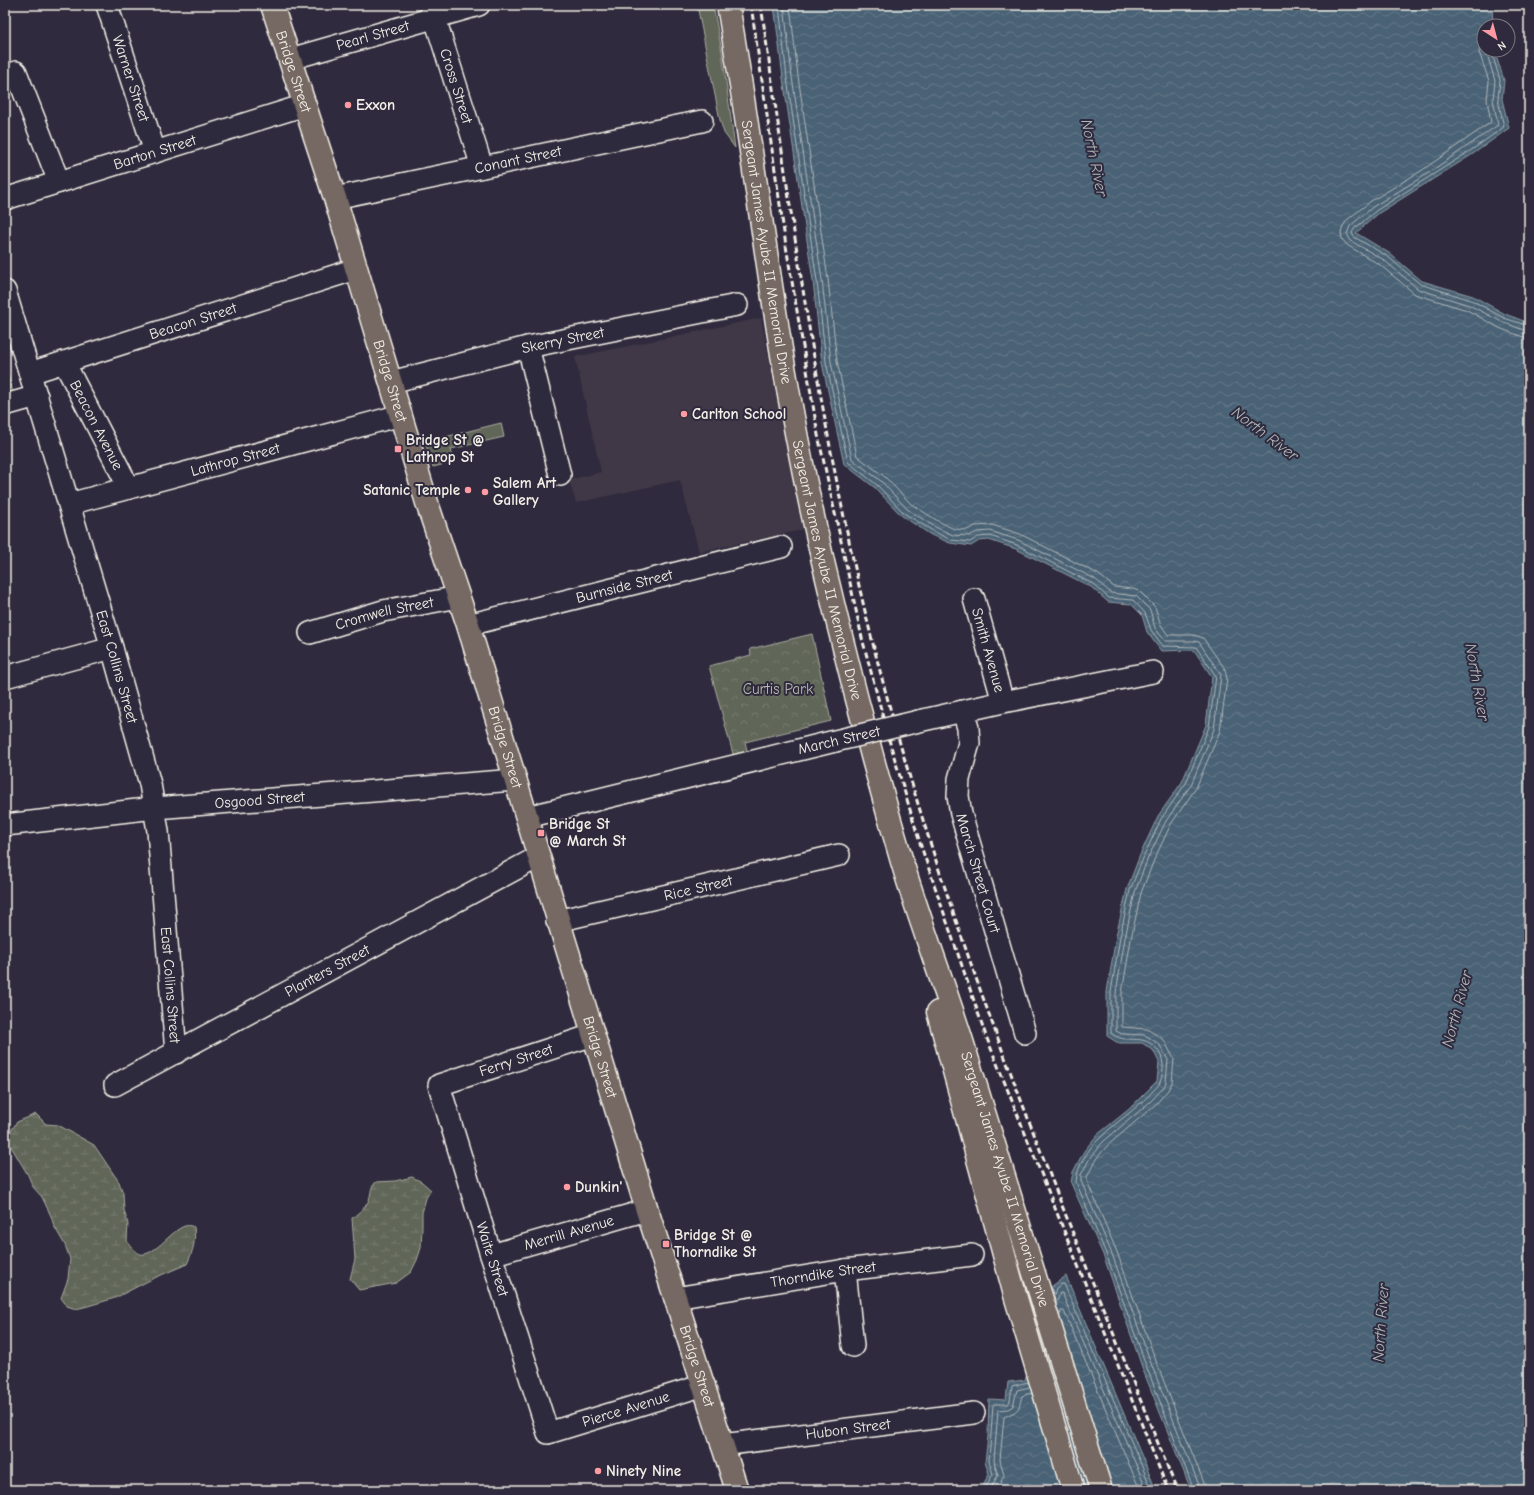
<svg xmlns="http://www.w3.org/2000/svg" width="1534" height="1495" font-family="'Comic Neue',sans-serif">
	<style>
		.built { fill: #413746 }
		.grass { fill: #606659; stroke: #aaaca0 }
		.wetland { fill: url(#wetland-marsh); stroke: #aaaca0 }
		.park { fill: url(#park-crowns); stroke: #aaaca0 }
		.water { fill: url(#water-waves); stroke: #8e9ba3 }
		.lines { fill: none; stroke-linecap: round; stroke-linejoin: round }
		.shore { stroke: #b0b8ba; stroke-width: 1 }
		.minor-casing { stroke: #f4f1e8; stroke-width: 24 }
		.major-casing { stroke: #f4f1e8; stroke-width: 25 }
		.highway-casing { stroke: #f4f1e8; stroke-width: 25 }
		.minor { stroke: #2f2a3d; stroke-width: 21 }
		.major { stroke: #766964; stroke-width: 22 }
		.highway { stroke: #766964; stroke-width: 22 }
		.rail { stroke: #f4f1e8; stroke-width: 3; stroke-dasharray: 6 3; stroke-linecap: butt }
		.minor-bridge-casing { stroke: #f4f1e8; stroke-width: 24; stroke-linecap: butt }
		.minor-bridge { stroke: #2f2a3d; stroke-width: 21 }
		.poi-dot { fill: #ff9aa2; stroke: #2f2a3d; stroke-width: 1.5 }
		.labels { text-anchor: middle; dominant-baseline: central; stroke-width: 4; stroke-linejoin: round; paint-order: stroke }
		.street-label { font-size: 15px; fill: #f4f1e8; stroke: #2f2a3d }
		.poi-label { font-size: 15px; font-weight: bold; fill: #f4f1e8; stroke: #2f2a3d; text-anchor: start }
		.park-label { font-size: 15px; fill: #b9b9af; stroke: #2f2a3d }
		.water-label { font-size: 16px; font-style: italic; fill: #b0b8ba; stroke: #2f2a3d }
	</style>
	<defs>
		<pattern id="wetland-marsh" width="20" height="14" patternUnits="userSpaceOnUse"><rect width="20" height="14" fill="#606659"/><path d="M1 5h8M5 5V1M11 12h8M15 12V8" fill="none" stroke="#777c71"/></pattern>
		<pattern id="park-crowns" width="20" height="18" patternUnits="userSpaceOnUse"><rect width="20" height="18" fill="#606659"/><path d="M2 6a3 3 0 1 1 6 0M12 15a3 3 0 1 1 6 0" fill="none" stroke="#777c71"/></pattern>
		<pattern id="water-waves" width="16" height="10" patternUnits="userSpaceOnUse"><rect width="16" height="10" fill="#4a6275"/><path d="M0 5q4-4 8 0t8 0" fill="none" stroke="#657989"/></pattern>
	</defs>
	<rect width="100%" height="100%" fill="#2f2a3d"/>
	<filter id="ink" filterUnits="userSpaceOnUse"><feTurbulence type="fractalNoise" baseFrequency=".025" numOctaves="2"/><feDisplacementMap in="SourceGraphic" scale="8" xChannelSelector="R" yChannelSelector="G"/><feConvolveMatrix kernelMatrix="1 2 1 2 8 2 1 2 1" color-interpolation-filters="sRGB"/></filter>
	<g filter="url(#ink)">
		<path class="built" d="M 761,318 L 802,530 L 699,552 L 680,480 L 576,503 L 569,480 L 601,472 L 575,357 Z"/>
		<path class="grass" d="M 697,5 L 713,5 L 722,52 L 735,148 L 724,133 L 720,120 Z
			M 501,423 L 504,437 L 451,449 L 454,462 L 433,467 L 425,442 Z"/>
		<path class="wetland" d="M 36,1114 L 46,1124 L 58,1125 L 94,1145 L 119,1182 L 123,1193 L 124,1210 L 128,1224 L 127,1241 C 130,1245 134,1250 138,1253 C 151,1261 172,1229 185,1226 C 188,1225 192,1226 194,1227 C 196,1241 193,1251 187,1264 L 152,1279 L 115,1298 L 88,1306 L 76,1309 L 67,1306 L 61,1298 L 68,1279 L 70,1259 L 65,1245 L 54,1226 L 51,1216 L 42,1197 L 33,1187 L 28,1175 L 6,1138 L 17,1122 Z
			M 412,1177 L 422,1182 L 431,1190 L 426,1198 L 422,1213 L 422,1227 L 421,1248 L 417,1260 L 411,1272 L 396,1283 L 359,1290 L 350,1279 L 355,1259 L 352,1218 C 357,1214 364,1209 368,1202 C 372,1194 369,1189 376,1182 L 395,1181 Z"/>
		<path class="park" d="M 5,367 L 13,392 L 5,395 Z
			M 812,634 L 831,721 L 745,742 L 750,762 L 736,765 L 709,666 L 751,655 L 750,649 Z"/>
		<path class="water" d="M 774,5 L 1492,5 L 1493,26 L 1484,26 L 1484,50 L 1494,50 L 1504,80 L 1502,99 L 1509,128 L 1473,154 L 1379,213 L 1356,233 L 1389,253 L 1422,281 L 1473,296 L 1505,314 L 1529,323 L 1529,1490 L 1191,1490 L 1143,1370 L 1104,1257 L 1071,1183 L 1073,1172 L 1084,1151 L 1097,1135 L 1128,1110 L 1157,1081 L 1159,1062 L 1153,1050 L 1142,1043 L 1118,1043 L 1107,1036 L 1107,992 L 1116,936 L 1127,889 L 1140,855 L 1158,816 L 1182,782 L 1206,725 L 1212,677 L 1194,650 L 1161,651 L 1147,632 L 1142,615 L 1131,604 L 1108,602 L 1091,587 L 1016,549 L 989,540 L 979,541 L 971,546 L 950,543 L 931,535 L 902,516 L 874,487 L 844,464 L 822,363 L 813,281 L 783,78 Z
			M 1066,1276 L 1156,1490 L 980,1490 L 989,1474 L 985,1462 L 988,1436 L 989,1399 L 1006,1400 L 1008,1382 L 1025,1380 L 1052,1286 Z"/>
		<g class="lines">
			<path class="shore" d="M 779,5 L 787,78 L 817,281 L 826,362 L 848,462 L 877,485 L 904,513 L 933,531 L 951,540 L 970,542 L 978,537 L 990,536 L 1017,545 L 1093,584 L 1109,598 L 1133,600 L 1145,613 L 1151,630 L 1163,646 L 1196,647 L 1216,676 L 1209,727 L 1186,783 L 1161,819 L 1144,856 L 1130,890 L 1120,937 L 1111,992 L 1111,1033 C 1127,1046 1141,1032 1156,1048 C 1164,1056 1165,1071 1160,1082 C 1159,1085 1155,1089 1153,1091 C 1137,1109 1117,1121 1100,1138 C 1088,1149 1077,1166 1076,1182 L 1107,1256 L 1147,1368 L 1194,1490
				M 784,5 L 792,77 L 822,280 L 831,362 L 852,459 L 881,481 L 907,509 L 935,527 L 953,535 L 969,536 L 977,532 L 990,531 L 1018,540 L 1095,579 L 1111,593 L 1136,596 L 1150,610 L 1155,628 L 1165,641 L 1194,641 L 1199,642 L 1221,675 L 1214,729 L 1191,785 L 1166,821 L 1148,858 L 1135,892 L 1125,938 L 1116,993 L 1116,1031 L 1122,1034 L 1145,1035 L 1159,1044 L 1168,1060 L 1166,1082 L 1164,1087 L 1151,1101 L 1103,1142 L 1091,1156 L 1081,1175 L 1081,1181 L 1112,1254 L 1152,1366 L 1199,1485 L 1199,1490
				M 790,5 L 798,76 L 828,279 L 837,361 L 857,456 L 885,477 L 911,504 L 938,521 L 954,529 L 967,530 L 975,526 L 992,525 L 1020,534 L 1098,574 L 1114,587 L 1133,589 L 1139,591 L 1155,607 L 1161,625 L 1168,635 L 1194,635 L 1203,638 L 1225,669 L 1227,679 L 1220,731 L 1196,788 L 1171,824 L 1154,860 L 1141,893 L 1131,939 L 1122,993 L 1122,1027 L 1147,1029 L 1164,1040 L 1174,1059 L 1172,1083 L 1168,1090 L 1156,1104 L 1107,1146 L 1096,1159 L 1087,1177 L 1087,1181 L 1117,1252 L 1157,1364 L 1204,1483 L 1206,1490
				M 1484,40 L 1480,46 L 1479,52 L 1489,81 L 1487,100 L 1491,122 L 1421,171 L 1371,201 L 1347,220 L 1343,226 L 1341,233 L 1342,239 L 1347,245 L 1380,265 L 1415,294 L 1467,310 L 1499,328 L 1523,337 L 1529,338
				M 1486,50 L 1495,81 L 1493,99 L 1498,125 L 1424,176 L 1374,206 L 1350,226 L 1347,234 L 1351,241 L 1384,260 L 1418,289 L 1469,305 L 1502,322 L 1529,332
				M 1491,50 L 1500,80 L 1498,99 L 1504,127 L 1470,151 L 1377,210 L 1354,229 L 1352,233 L 1354,237 L 1387,256 L 1420,284 L 1471,300 L 1504,318 L 1529,326
				M 1054,1295 L 1056,1288 L 1062,1284 L 1064,1284 L 1152,1490
				M 1056,1304 L 1060,1293 L 1062,1293 L 1147,1490
				M 1060,1315 L 1061,1311 L 1064,1311 L 1140,1490
				M 984,1490 L 993,1474 L 989,1461 L 993,1405 L 995,1404 L 1008,1404 L 1010,1401 L 1012,1386 L 1028,1382
				M 990,1490 L 998,1475 L 994,1461 L 998,1410 L 1008,1409 L 1013,1406 L 1017,1390 L 1030,1387
				M 997,1490 L 1004,1475 L 1000,1460 L 1004,1417 C 1019,1410 1018,1412 1022,1396 L 1032,1393"/>
			<defs>
				<g id="minor">
					<path id="s1" d="M 107,5 L 155,152"/>
					<path id="s2" d="M 431,6 L 482,167"/>
					<path id="s3" d="M 290,59 L 479,5"/>
					<path d="M 16,72 L 59,182"/>
					<path id="s4" d="M 335,198 L 702,121"/>
					<path id="s5" d="M 5,199 L 305,105"/>
					<path id="s6" d="M 5,291 L 112,648 L 150,784 L 158,831 L 176,1053"/>
					<path d="M 528,347 L 560,475"/>
					<path id="s7" d="M 64,362 L 129,488"/>
					<path id="s8" d="M 30,373 L 356,269"/>
					<path id="s9" d="M 391,382 L 528,347 L 737,305"/>
					<path d="M 5,405 L 37,396"/>
					<path id="s10" d="M 69,504 L 401,415"/>
					<path id="s11" d="M 974,599 L 1003,702"/>
					<path id="s12" d="M 468,625 L 781,547"/>
					<path id="s13" d="M 310,633 L 383,611 L 459,597"/>
					<path d="M 5,677 L 112,648"/>
					<path id="s14" d="M 963,711 L 968,728 L 969,743 L 959,779 L 958,796 L 961,814 L 1025,1033"/>
					<path d="M 919,721 L 1003,702 L 1153,672"/>
					<path d="M 527,817 L 835,741"/>
					<path id="s15" d="M 5,825 L 155,808 L 516,780"/>
					<path id="s16" d="M 557,921 L 839,855"/>
					<path id="s17" d="M 593,1035 L 439,1085 L 491,1255 L 548,1433 L 704,1385"/>
					<path id="s18" d="M 115,1085 L 538,857"/>
					<path id="s19" d="M 491,1255 L 647,1210"/>
					<path d="M 845,1270 L 853,1346"/>
					<path id="s20" d="M 675,1298 L 845,1270 L 972,1255"/>
					<path id="s21" d="M 722,1445 L 974,1413"/>
				</g>
				<g id="major">
					<path id="s22" d="M 728,5 C 748,122 763,239 782,355 C 797,444 815,532 837,620 C 857,702 879,784 903,865 C 921,924 943,982 962,1041 C 1009,1190 1055,1340 1101,1490"/>
					<path d="M 938,1012 L 1015,1295 L 1073,1490"/>
				</g>
				<g id="highway">
					<path id="s23" d="M 272,5 L 335,198 L 428,506 L 468,625 L 647,1210 L 737,1490"/>
				</g>
			</defs>
			<use href="#minor" class="minor-casing"/>
			<use href="#major" class="major-casing"/>
			<use href="#highway" class="highway-casing"/>
			<use href="#minor" class="minor"/>
			<use href="#major" class="major"/>
			<use href="#highway" class="highway"/>
			<path class="rail" d="M 751,5 L 786,246 L 818,435 L 862,638 L 890,743 L 920,843 L 986,1036 L 1168,1490
				M 761,5 C 794,233 824,463 884,686 C 958,962 1070,1226 1177,1490"/>
			<defs>
				<path id="minor-bridge" d="M 835,741 L 919,721"/>
			</defs>
			<use href="#minor-bridge" class="minor-bridge-casing"/>
			<use href="#minor-bridge" class="minor-bridge"/>
		</g>
	</g>
	<g class="poi-dot">
		<circle cx="348" cy="105" r="4"/>
		<circle cx="684" cy="414" r="4"/>
		<rect x="394" y="445" width="8" height="8" rx="2"/>
		<circle cx="468" cy="490" r="4"/>
		<circle cx="485" cy="492" r="4"/>
		<rect x="537" y="829" width="8" height="8" rx="2"/>
		<circle cx="567" cy="1187" r="4"/>
		<rect x="662" y="1240" width="8" height="8" rx="2"/>
		<circle cx="598" cy="1471" r="4"/>
	</g>
	<g class="labels">
		<g class="street-label">
			<text stroke="none"><textPath href="#s3" startOffset="86">Pearl Street</textPath></text>
			<text stroke="none"><textPath href="#s23" startOffset="70">Bridge Street</textPath></text>
			<text stroke="none"><textPath href="#s1" startOffset="77">Warner Street</textPath></text>
			<text stroke="none"><textPath href="#s2" startOffset="84">Cross Street</textPath></text>
			<text stroke="none"><textPath href="#s5" startOffset="157">Barton Street</textPath></text>
			<text stroke="none"><textPath href="#s4" startOffset="187">Conant Street</textPath></text>
			<text stroke="none"><textPath href="#s22" startOffset="250">Sergeant James Ayube II Memorial Drive</textPath></text>
			<text stroke="none"><textPath href="#s8" startOffset="171">Beacon Street</textPath></text>
			<text stroke="none"><textPath href="#s9" startOffset="177">Skerry Street</textPath></text>
			<text stroke="none"><textPath href="#s23" startOffset="394">Bridge Street</textPath></text>
			<text stroke="none"><textPath href="#s7" startOffset="71">Beacon Avenue</textPath></text>
			<text stroke="none"><textPath href="#s10" startOffset="172">Lathrop Street</textPath></text>
			<text stroke="none"><textPath href="#s22" startOffset="574">Sergeant James Ayube II Memorial Drive</textPath></text>
			<text stroke="none"><textPath href="#s12" startOffset="161">Burnside Street</textPath></text>
			<text stroke="none"><textPath href="#s13" startOffset="77">Cromwell Street</textPath></text>
			<text stroke="none"><textPath href="#s11" startOffset="53">Smith Avenue</textPath></text>
			<text stroke="none"><textPath href="#s6" startOffset="392">East Collins Street</textPath></text>
			<text transform="translate(839 740) rotate(-13)">March Street</text>
			<text stroke="none"><textPath href="#s23" startOffset="778">Bridge Street</textPath></text>
			<text stroke="none"><textPath href="#s15" startOffset="256">Osgood Street</textPath></text>
			<text stroke="none"><textPath href="#s14" startOffset="167">March Street Court</textPath></text>
			<text stroke="none"><textPath href="#s16" startOffset="145">Rice Street</textPath></text>
			<text stroke="none"><textPath href="#s18" startOffset="241">Planters Street</textPath></text>
			<text stroke="none"><textPath href="#s6" startOffset="716">East Collins Street</textPath></text>
			<text stroke="none"><textPath href="#s23" startOffset="1102">Bridge Street</textPath></text>
			<text transform="translate(516 1060) rotate(-18)">Ferry Street</text>
			<text stroke="none"><textPath href="#s22" startOffset="1209">Sergeant James Ayube II Memorial Drive</textPath></text>
			<text stroke="none"><textPath href="#s19" startOffset="81">Merrill Avenue</textPath></text>
			<text stroke="none"><textPath href="#s17" startOffset="344">Waite Street</textPath></text>
			<text stroke="none"><textPath href="#s20" startOffset="150">Thorndike Street</textPath></text>
			<text stroke="none"><textPath href="#s23" startOffset="1426">Bridge Street</textPath></text>
			<text stroke="none"><textPath href="#s17" startOffset="608">Pierce Avenue</textPath></text>
			<text stroke="none"><textPath href="#s21" startOffset="127">Hubon Street</textPath></text>
		</g>
		<g class="poi-label">
			<text x="356" y="105">Exxon</text>
			<text x="692" y="414">Carlton School</text>
			<text x="406" y="440">Bridge St @<tspan x="406" dy="17">Lathrop St</tspan></text>
			<text x="493" y="483">Salem Art<tspan x="493" dy="17">Gallery</tspan></text>
			<text x="460" y="490" text-anchor="end">Satanic Temple</text>
			<text x="549" y="824">Bridge St<tspan x="549" dy="17">@ March St</tspan></text>
			<text x="575" y="1187">Dunkin'</text>
			<text x="674" y="1235">Bridge St @<tspan x="674" dy="17">Thorndike St</tspan></text>
			<text x="606" y="1471">Ninety Nine</text>
		</g>
		<g class="park-label">
			<text x="778" y="689">Curtis Park</text>
		</g>
		<g class="water-label">
			<text transform="translate(1094 158) rotate(78)">North River</text>
			<text transform="translate(1265 434) rotate(37)">North River</text>
			<text transform="translate(1477 682) rotate(80)">North River</text>
			<text transform="translate(1457 1009) rotate(-75)">North River</text>
			<text transform="translate(1381 1323) rotate(-86)">North River</text>
		</g>
	</g>
	<rect width="1534" height="1495" fill="none" stroke="#2f2a3d" stroke-width="20"/>
	<rect x="10" y="10" width="1514" height="1475" fill="none" stroke="#f4f1e8" stroke-width="1.5" filter="url(#ink)"/>
	<g transform="translate(1496 38) rotate(144)"><circle r="19" fill="#2f2a3d" stroke="#7e7a81"/>
	<path d="M0-3L7 15L0 10L-7 15Z" fill="#ff9aa2"/>
	<text y="-6" font-size="11" font-weight="bold" text-anchor="middle" fill="#f4f1e8">N</text>
	</g>
</svg>
